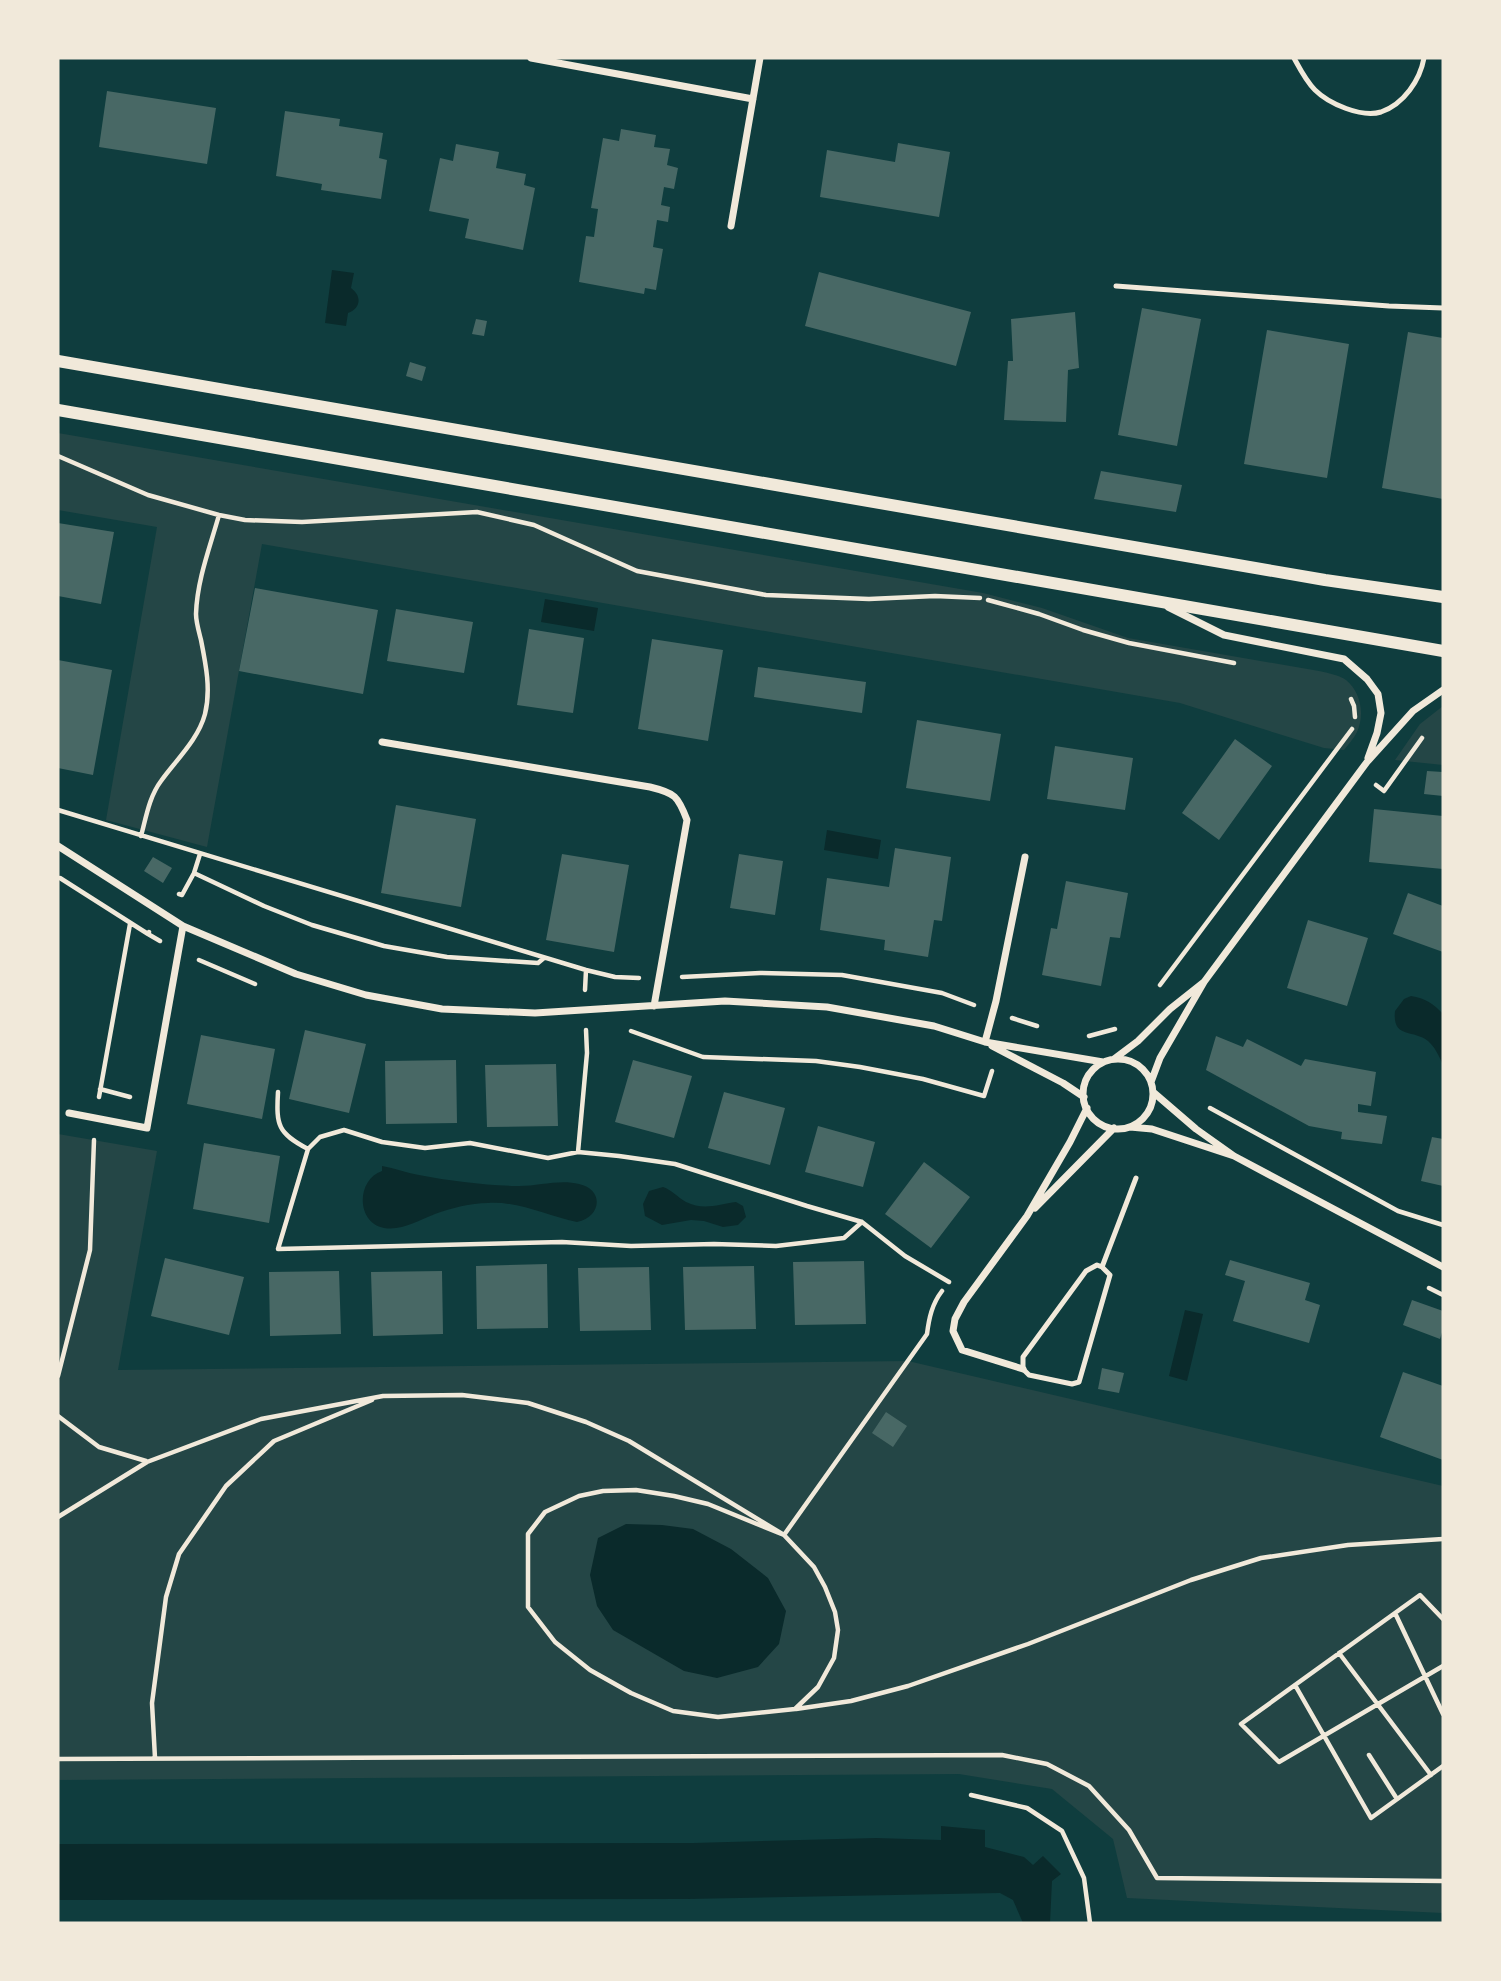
<svg xmlns="http://www.w3.org/2000/svg" width="1501" height="1981" font-family="'Alegreya Sans',sans-serif">
	<style>
		.green { fill: #244646 }
		.water { fill: #0a2a2b }
		.building { fill: #486865 }
		.lines { fill: none; stroke-linecap: round; stroke-linejoin: round }
		.path { stroke: #f1e9da; stroke-width: 4.5 }
		.service { stroke: #f1e9da; stroke-width: 5 }
		.minor { stroke: #f1e9da; stroke-width: 7 }
		.tertiary { stroke: #f1e9da; stroke-width: 12 }
	</style>
	<rect width="100%" height="100%" fill="#0f3d3e"/>
	<path class="green" d="M 58,433 L 983,593 L 1042,608 L 1128,638 L 1319,671 C 1328,673 1339,675 1346,680 C 1361,692 1365,715 1357,732 C 1354,738 1348,745 1344,750 L 1324,748 L 1180,703 L 262,544 L 207,847 L 106,820 L 157,527 L 58,510 Z
		M 1443,706 L 1443,765 L 1395,760 L 1420,724 Z
		M 58,1134 L 157,1151 L 118,1370 L 908,1361 L 1443,1486 L 1443,1913 L 1127,1898 L 1113,1839 L 1052,1789 L 959,1774 L 58,1780 Z"/>
	<path class="water" d="M 332,270 L 354,273 L 351,288 C 362,296 361,308 348,313 L 346,326 L 325,323 Z
		M 545,599 L 598,608 L 594,631 L 541,622 Z
		M 827,830 L 881,840 L 878,859 L 824,850 Z
		M 1411,996 C 1425,998 1434,1004 1443,1014 L 1443,1065 C 1439,1056 1435,1047 1428,1041 C 1413,1029 1392,1039 1395,1011 L 1404,999 Z
		M 382,1166 C 395,1168 406,1173 419,1175 C 450,1181 483,1185 515,1186 C 537,1187 558,1179 579,1184 C 604,1189 602,1217 577,1222 C 547,1216 519,1201 488,1203 C 470,1203 452,1208 435,1214 C 419,1220 402,1231 384,1228 C 355,1222 357,1179 382,1171 Z
		M 663,1187 C 672,1190 677,1197 686,1202 C 704,1211 719,1204 736,1202 L 743,1206 L 746,1217 L 738,1225 L 723,1227 L 704,1221 L 691,1220 L 662,1225 L 645,1216 L 643,1204 L 649,1191 Z
		M 1185,1310 L 1203,1314 L 1187,1381 L 1169,1376 Z
		M 626,1524 L 662,1525 L 693,1529 L 731,1549 L 768,1578 L 786,1611 L 779,1644 L 758,1667 L 717,1678 L 684,1671 L 613,1630 L 597,1606 L 590,1575 L 598,1538 Z
		M 941,1826 L 985,1830 L 985,1847 L 1024,1857 L 1033,1865 L 1043,1856 L 1061,1874 L 1052,1881 L 1050,1923 L 1023,1923 L 1013,1900 L 1000,1893 L 688,1899 L 58,1900 L 58,1844 L 693,1843 L 876,1838 L 941,1840 Z"/>
	<path class="building" d="M 107,91 L 216,108 L 207,164 L 99,147 Z
		M 285,111 L 340,119 L 339,126 L 383,133 L 379,158 L 387,160 L 381,199 L 321,190 L 322,184 L 276,176 Z
		M 621,129 L 656,135 L 654,147 L 670,149 L 667,165 L 678,168 L 674,189 L 664,187 L 661,205 L 670,207 L 668,222 L 657,220 L 653,247 L 663,249 L 656,290 L 645,288 L 644,294 L 579,282 L 586,236 L 594,237 L 598,209 L 591,208 L 603,138 L 619,141 Z
		M 898,143 L 950,152 L 939,217 L 820,197 L 827,150 L 895,162 Z
		M 456,144 L 499,152 L 496,168 L 526,174 L 524,185 L 535,188 L 523,250 L 465,238 L 469,219 L 429,211 L 440,158 L 453,161 Z
		M 819,272 L 971,312 L 956,366 L 805,326 Z
		M 1142,308 L 1201,319 L 1177,446 L 1118,435 Z
		M 1075,312 L 1079,368 L 1068,370 L 1066,422 L 1004,420 L 1008,361 L 1013,361 L 1011,319 Z
		M 476,319 L 487,321 L 484,336 L 472,334 Z
		M 1267,330 L 1349,344 L 1327,478 L 1244,464 Z
		M 1408,332 L 1443,338 L 1443,499 L 1382,488 Z
		M 410,362 L 426,367 L 422,381 L 406,376 Z
		M 1101,471 L 1182,485 L 1176,512 L 1094,499 Z
		M 58,523 L 114,532 L 101,604 L 58,596 Z
		M 255,588 L 378,610 L 363,694 L 239,671 Z
		M 396,609 L 473,622 L 464,673 L 387,661 Z
		M 529,629 L 584,638 L 573,713 L 517,705 Z
		M 652,639 L 723,650 L 708,741 L 638,729 Z
		M 58,660 L 112,670 L 93,775 L 58,768 Z
		M 758,667 L 866,682 L 862,713 L 754,697 Z
		M 917,720 L 1001,734 L 990,801 L 906,788 Z
		M 1235,739 L 1272,766 L 1219,840 L 1182,813 Z
		M 1055,746 L 1133,758 L 1125,810 L 1047,799 Z
		M 1427,771 L 1443,772 L 1443,796 L 1424,794 Z
		M 396,805 L 476,819 L 461,907 L 381,893 Z
		M 1374,809 L 1443,816 L 1443,869 L 1369,862 Z
		M 895,848 L 951,857 L 942,921 L 934,920 L 928,957 L 884,950 L 885,940 L 820,930 L 827,878 L 889,887 Z
		M 562,854 L 629,865 L 614,952 L 546,940 Z
		M 739,854 L 783,861 L 775,915 L 730,908 Z
		M 153,857 L 172,868 L 163,883 L 144,871 Z
		M 1066,881 L 1128,893 L 1120,938 L 1110,937 L 1101,986 L 1042,975 L 1051,928 L 1057,929 Z
		M 1408,893 L 1443,906 L 1443,952 L 1393,934 Z
		M 1308,920 L 1368,938 L 1347,1006 L 1287,988 Z
		M 305,1030 L 366,1044 L 349,1113 L 289,1099 Z
		M 201,1035 L 275,1049 L 262,1119 L 187,1104 Z
		M 1216,1036 L 1243,1047 L 1247,1039 L 1301,1066 L 1305,1059 L 1376,1072 L 1371,1106 L 1358,1104 L 1358,1112 L 1387,1116 L 1382,1144 L 1341,1139 L 1342,1132 L 1309,1126 L 1206,1070 Z
		M 456,1060 L 457,1123 L 386,1124 L 385,1061 Z
		M 633,1060 L 692,1076 L 674,1138 L 615,1122 Z
		M 556,1064 L 558,1126 L 487,1127 L 485,1065 Z
		M 724,1092 L 785,1108 L 770,1165 L 708,1148 Z
		M 818,1126 L 875,1142 L 863,1187 L 805,1172 Z
		M 1432,1137 L 1443,1139 L 1443,1186 L 1421,1181 Z
		M 204,1143 L 280,1156 L 269,1223 L 193,1209 Z
		M 924,1162 L 970,1197 L 931,1248 L 885,1214 Z
		M 165,1258 L 244,1277 L 229,1335 L 151,1316 Z
		M 1230,1260 L 1310,1283 L 1305,1300 L 1320,1305 L 1309,1343 L 1233,1321 L 1245,1281 L 1225,1275 Z
		M 864,1261 L 866,1324 L 795,1325 L 793,1262 Z
		M 547,1264 L 548,1328 L 477,1329 L 476,1266 Z
		M 754,1266 L 756,1329 L 685,1330 L 683,1267 Z
		M 649,1267 L 651,1330 L 580,1331 L 578,1268 Z
		M 339,1271 L 341,1334 L 270,1336 L 269,1272 Z
		M 442,1271 L 443,1334 L 373,1336 L 371,1272 Z
		M 1412,1300 L 1443,1311 L 1443,1329 L 1440,1339 L 1403,1325 Z
		M 1102,1368 L 1124,1373 L 1119,1393 L 1098,1389 Z
		M 1403,1372 L 1443,1386 L 1443,1460 L 1380,1437 Z
		M 886,1412 L 907,1426 L 893,1447 L 872,1433 Z"/>
	<g class="lines">
		<path class="path" d="M 58,456 L 148,495 L 219,515 L 245,520 L 302,522 L 477,512 L 534,525 L 637,571 L 766,595 L 869,599 L 935,596 L 980,598
			M 988,600 L 1039,614 L 1083,630 L 1129,643 L 1234,663
			M 1351,699 L 1354,706 L 1355,717
			M 1376,785 L 1384,791 L 1422,738
			M 58,810 L 586,970 L 615,977 L 639,978
			M 141,836 C 146,818 149,797 161,781 C 176,760 198,740 205,714 C 211,690 206,665 201,640 C 199,632 196,622 196,614 C 197,580 210,547 219,515
			M 194,873 L 264,906 L 312,925 L 384,946 L 447,957 L 538,963 L 544,958
			M 60,878 L 148,934 L 149,932
			M 179,894 L 182,895 L 194,873 L 200,854
			M 148,934 L 160,941
			M 199,960 L 255,984
			M 682,977 L 760,973 L 842,975 L 942,993 L 974,1005
			M 1160,985 L 1352,729
			M 585,990 L 586,970
			M 1012,1018 L 1037,1026
			M 631,1031 L 703,1057 L 816,1061 L 860,1067 L 923,1079 L 984,1096 L 992,1071
			M 1089,1036 L 1115,1029
			M 100,1089 L 130,1097
			M 278,1092 C 276,1126 278,1133 308,1149
			M 99,1097 L 130,924
			M 1210,1108 L 1398,1211 L 1443,1225
			M 578,1152 L 587,1053 L 586,1030
			M 862,1222 L 844,1238 L 776,1246 L 714,1244 L 631,1246 L 562,1242 L 278,1249 L 308,1149 L 320,1137 L 344,1130 L 382,1142 L 425,1148 L 470,1143 L 548,1158 L 578,1152 L 619,1156 L 675,1164 L 807,1206 L 862,1222 L 905,1256 L 949,1282
			M 1429,1288 L 1443,1295
			M 58,1376 L 90,1250 L 94,1140
			M 58,1416 L 99,1447 L 146,1461
			M 58,1517 L 147,1462 L 261,1419 L 383,1396 L 462,1395 L 528,1403 L 586,1422 L 629,1441 L 784,1535 L 814,1567 L 825,1587 L 835,1612 L 838,1630 L 834,1658 L 818,1687 L 795,1709 L 718,1717 L 673,1711 L 631,1693 L 590,1670 L 555,1642 L 528,1607 L 528,1534 L 545,1512 L 579,1496 L 603,1491 L 636,1490 L 674,1496 L 708,1504 L 784,1535
			M 784,1535 L 927,1334 C 929,1318 932,1304 942,1291
			M 1395,1613 L 1443,1714
			M 1443,1619 L 1420,1595 L 1241,1724 L 1279,1762 L 1443,1666
			M 1339,1653 L 1431,1775
			M 1295,1685 L 1371,1818 L 1443,1766
			M 796,1709 L 851,1701 L 908,1686 L 1028,1644 L 1191,1580 L 1261,1558 L 1348,1545 L 1443,1539
			M 1369,1755 L 1397,1799
			M 155,1758 L 152,1703 L 166,1597 L 179,1554 L 226,1486 L 274,1441 L 372,1400
			M 58,1759 L 1002,1755 L 1047,1764 L 1089,1786 L 1129,1830 L 1157,1878 L 1443,1881
			M 971,1795 L 1027,1808 L 1062,1831 L 1084,1878 L 1090,1923"/>
		<path class="service" d="M 1294,58 C 1300,69 1306,81 1315,90 C 1329,104 1362,118 1381,112 C 1404,104 1420,80 1424,58
			M 1116,286 L 1389,306 L 1443,308
			M 1097,1265 L 1102,1267 L 1110,1275 L 1079,1382 L 1072,1384 L 1029,1375 L 1023,1369 L 1023,1357 L 1086,1271 Z
			M 1102,1267 L 1136,1178"/>
		<path class="minor" d="M 531,58 L 753,99
			M 731,226 L 760,58
			M 1168,607 L 1224,635 L 1344,659 L 1367,679 L 1378,694 L 1381,713 L 1377,733 L 1368,758
			M 382,742 L 650,787 C 675,793 678,796 687,820 L 654,1006
			M 58,846 L 183,926 L 296,974 L 366,995 L 442,1009 L 535,1013 L 725,1001 L 827,1007 L 934,1026 L 985,1042 L 1103,1062
			M 1204,982 L 1367,762 L 1413,711 L 1443,690
			M 985,1042 L 996,1001 L 1025,857
			M 992,1046 L 1063,1083 L 1084,1097
			M 1114,1059 L 1138,1041 L 1170,1009 L 1204,982 L 1160,1058 L 1151,1082
			M1083 1094a35 35 0 1 1 70 0a35 35 0 1 1-70 0Z
			M 69,1113 L 147,1128 L 183,926
			M 1130,1127 L 1152,1129 L 1234,1156 L 1196,1129 L 1153,1092
			M 1234,1156 L 1443,1267
			M 1035,1208 L 1114,1128
			M 1023,1369 L 962,1350 L 953,1331 L 955,1319 L 964,1302 L 1027,1216 L 1070,1142 L 1087,1108"/>
		<path class="tertiary" d="M 58,361 L 1325,580 L 1443,597
			M 58,410 L 1443,651"/>
	</g>
	<rect width="1501" height="1981" fill="none" stroke="#f1e9da" stroke-width="119"/>
</svg>
